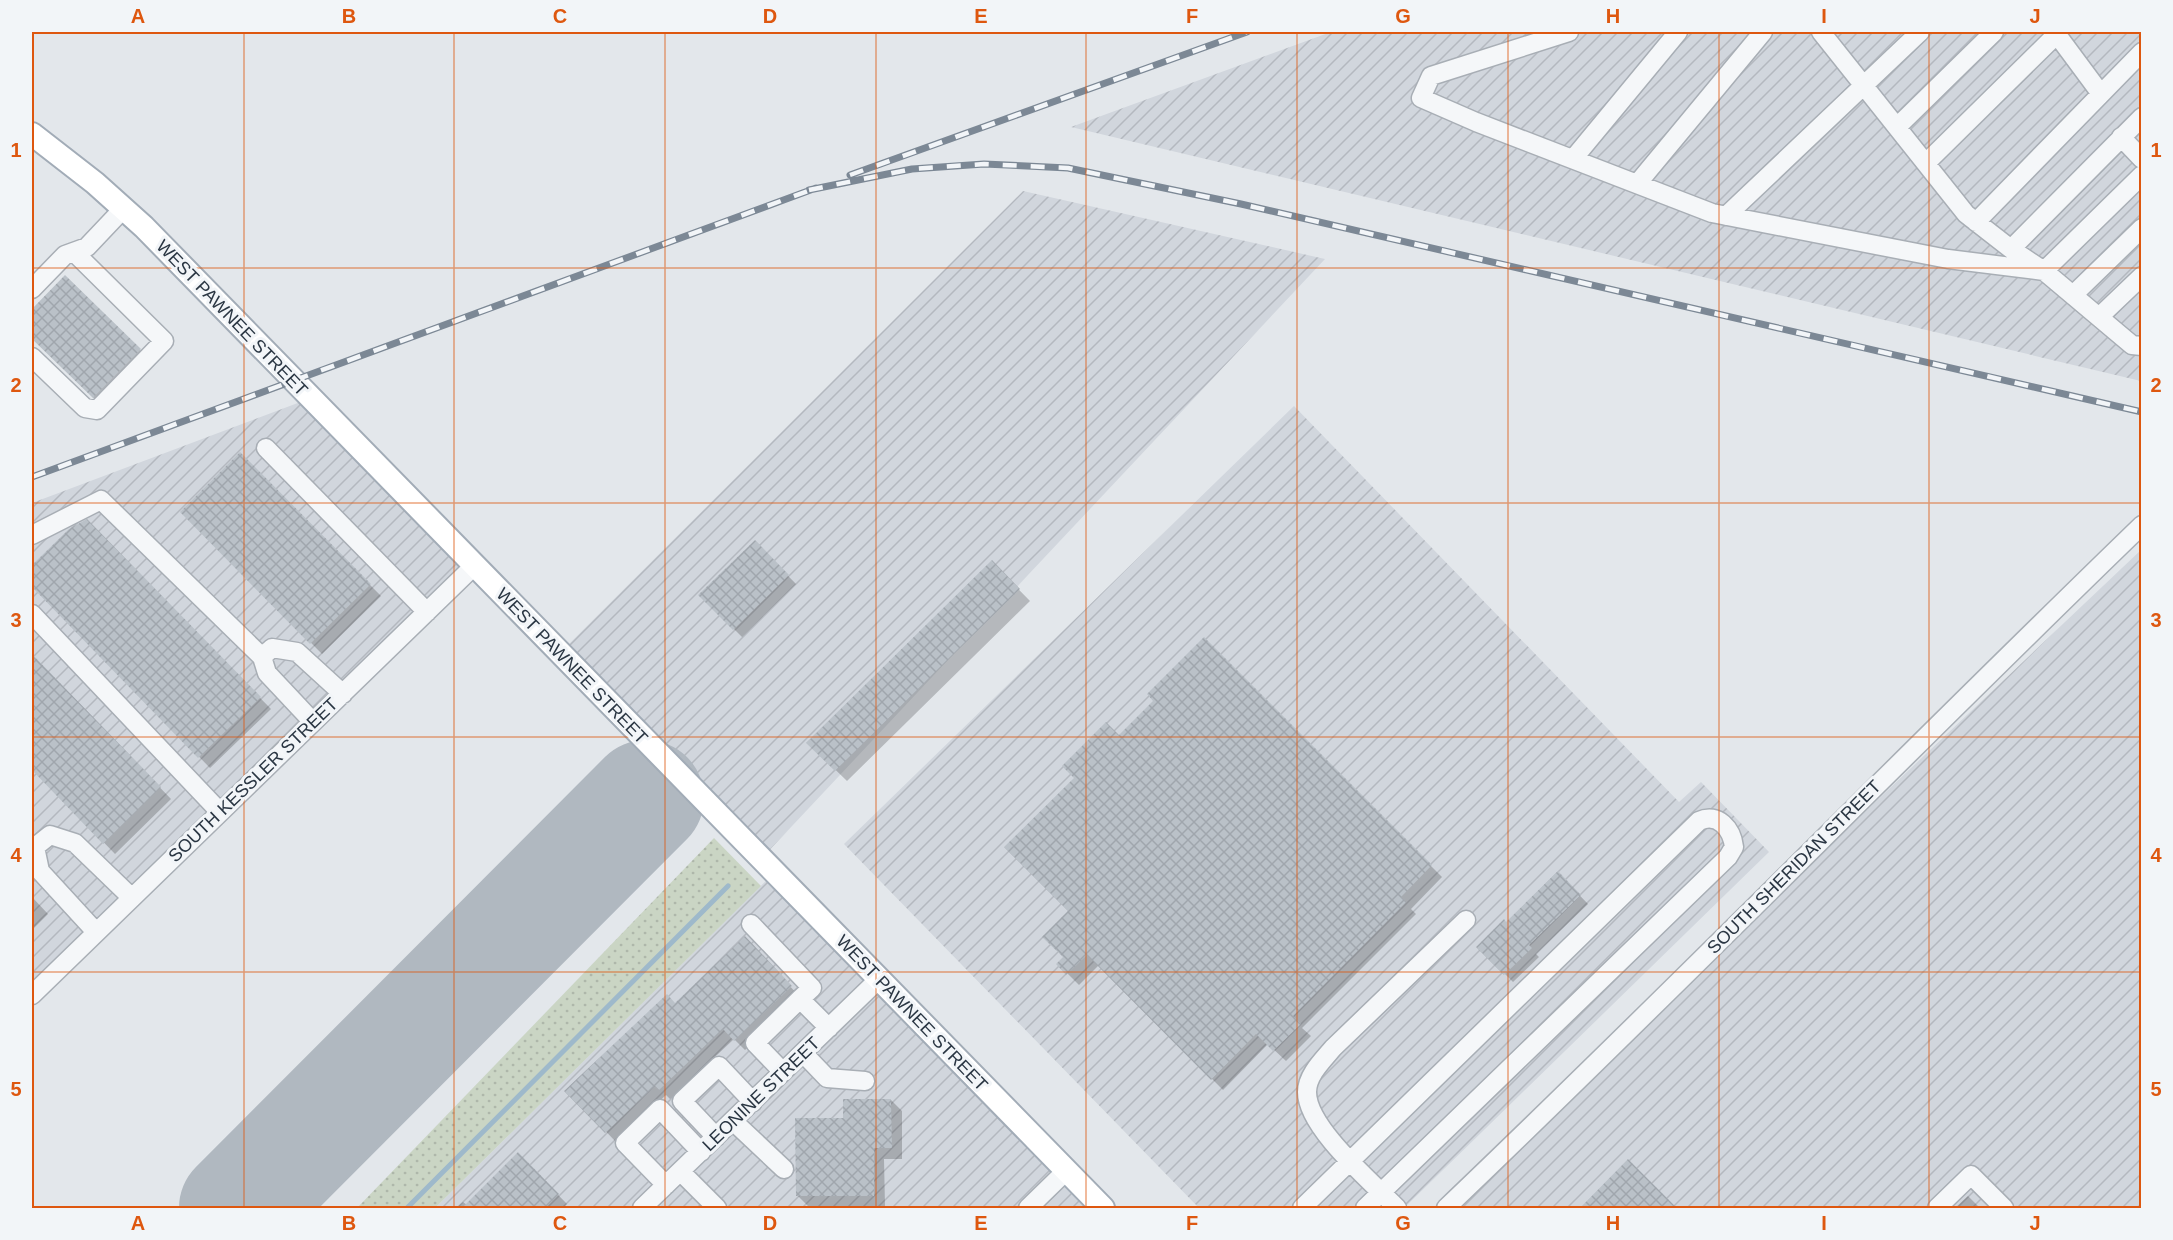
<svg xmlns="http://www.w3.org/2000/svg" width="2173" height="1240" font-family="Arial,sans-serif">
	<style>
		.industrial { fill: url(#industrial-furrows) }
		.grass { fill: url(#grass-dots) }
		.shadow { fill: #0003 }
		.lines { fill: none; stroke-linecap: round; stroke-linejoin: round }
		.stream { stroke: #9eb9cb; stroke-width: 5 }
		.runway { stroke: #b0b8c0; stroke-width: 116 }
		.building { fill: url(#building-cross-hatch) }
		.minor-casing { stroke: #a8aeb5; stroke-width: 21 }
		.major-casing { stroke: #a2acb7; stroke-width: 26 }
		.minor { stroke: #f5f7f9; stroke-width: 18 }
		.major { stroke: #fff; stroke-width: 22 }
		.rail-casing { stroke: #7c8895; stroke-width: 7 }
		.rail { stroke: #f2f5f8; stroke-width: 4.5; stroke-dasharray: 14; stroke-linecap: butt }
		.grid { fill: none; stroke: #de570f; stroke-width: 1.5; stroke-opacity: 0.55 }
		.labels { text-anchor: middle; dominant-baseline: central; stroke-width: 6; stroke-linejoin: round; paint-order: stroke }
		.street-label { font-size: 18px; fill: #2a3643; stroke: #f2f5f8 }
		.neatline { fill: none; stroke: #de570f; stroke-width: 2 }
		.grid-label { font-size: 20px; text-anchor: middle; font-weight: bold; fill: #de570f }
	</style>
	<defs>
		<pattern id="industrial-furrows" width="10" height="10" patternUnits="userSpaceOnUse" patternTransform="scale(1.5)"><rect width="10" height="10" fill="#d1d6dd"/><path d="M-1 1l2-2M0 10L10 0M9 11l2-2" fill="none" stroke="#b4b8bf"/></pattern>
		<pattern id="grass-dots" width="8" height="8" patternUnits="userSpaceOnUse" patternTransform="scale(1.5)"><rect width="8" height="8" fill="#cad5c4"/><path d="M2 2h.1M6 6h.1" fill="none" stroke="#aeb7aa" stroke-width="1.8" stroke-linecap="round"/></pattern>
		<pattern id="building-cross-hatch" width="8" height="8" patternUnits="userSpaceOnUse" patternTransform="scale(1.5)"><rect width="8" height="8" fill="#bac1c8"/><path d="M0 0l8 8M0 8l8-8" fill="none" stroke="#a0a6ad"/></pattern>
	</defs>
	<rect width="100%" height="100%" fill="#e3e7eb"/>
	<path class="industrial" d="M 1331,32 L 2141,32 L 2141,381 L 1071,127 Z
		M 1023,191 L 1325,259 L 761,859 L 560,653 Z
		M 311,398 L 474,566 L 32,995 L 32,503 Z
		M 1294,406 L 1679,802 L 1701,782 L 1769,852 L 1404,1208 L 1199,1208 L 844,844 Z
		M 2141,550 L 2141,1208 L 1447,1208 Z
		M 775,872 L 1103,1208 L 435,1208 Z"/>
	<path class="grass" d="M 714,838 L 761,886 L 435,1208 L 357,1208 Z"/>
	<path class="shadow" d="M 65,277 L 151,361 L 104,408 L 32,337 L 32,311 Z
		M 240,454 L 381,596 L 322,654 L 182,512 Z
		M 87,521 L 271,709 L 210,768 L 32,585 L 32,567 L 70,530 Z
		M 755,542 L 796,584 L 742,637 L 700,595 Z
		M 992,562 L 1030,601 L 847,781 L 808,743 Z
		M 1204,639 L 1442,877 L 1411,909 L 1416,914 L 1302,1028 L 1311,1036 L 1286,1061 L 1268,1044 L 1223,1090 L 1099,965 L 1079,985 L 1058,964 L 1065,957 L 1070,911 L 1119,737 L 1155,701 Z
		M 32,655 L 171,799 L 115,854 L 32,768 Z
		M 1558,873 L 1588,904 L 1536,954 L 1539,957 L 1513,982 L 1478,947 L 1506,924 Z
		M 32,897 L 48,914 L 32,930 Z
		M 755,949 L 801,998 L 745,1050 L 734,1039 L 670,1099 L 666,1095 L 616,1142 L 567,1091 L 675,1005 Z
		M 891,1100 L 902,1111 L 902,1159 L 884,1159 L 885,1206 L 808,1206 L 797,1195 L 844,1120 Z
		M 518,1154 L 567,1204 L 563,1208 L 456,1208 L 463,1202 L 467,1205 Z
		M 1968,1196 L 1980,1208 L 1955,1208 Z"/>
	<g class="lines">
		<path class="stream" d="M 407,1208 L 728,886"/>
		<path class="runway" d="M 237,1208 L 646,798"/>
	</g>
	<path class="building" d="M 65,275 L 141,349 L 93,398 L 32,339 L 32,309 Z
		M 240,452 L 371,584 L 310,644 L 180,512 Z
		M 87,519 L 261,697 L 198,758 L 32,587 L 32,565 L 69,529 Z
		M 755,540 L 789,575 L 733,630 L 698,595 Z
		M 992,560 L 1020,589 L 835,771 L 806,743 Z
		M 1204,637 L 1432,865 L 1401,897 L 1406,902 L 1293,1016 L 1301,1024 L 1273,1051 L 1256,1034 L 1211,1080 L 1087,955 L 1066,975 L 1056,964 L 1063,957 L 1042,937 L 1068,911 L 1004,847 L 1074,778 L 1062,766 L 1106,722 L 1119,735 L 1153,701 L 1147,694 Z
		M 32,654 L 161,787 L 103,844 L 32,770 Z
		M 1558,871 L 1581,895 L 1529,945 L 1532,948 L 1504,975 L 1476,947 L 1504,919 L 1506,922 Z
		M 745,936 L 792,986 L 734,1041 L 723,1029 L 659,1090 L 655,1086 L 605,1133 L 564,1091 L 667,994 L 675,1003 Z
		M 843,1099 L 891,1099 L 892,1148 L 874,1148 L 874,1196 L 796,1196 L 795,1118 L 843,1118 Z
		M 518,1152 L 559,1194 L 544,1209 L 461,1209 Z
		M 1628,1159 L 1678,1209 L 1579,1209 Z"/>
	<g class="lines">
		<defs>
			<path id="minor" d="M 1569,32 L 1431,76 L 1421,98 L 1476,122 L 1712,213 L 1948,259 L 2044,271 L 2142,175
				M 1821,32 L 1966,214 L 2011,249 L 2044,271 L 2132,345 L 2142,346
				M 2055,32 L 2101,94
				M 1897,127 L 1994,32
				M 2121,137 L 2142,159
				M 1573,159 L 1678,32
				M 1926,163 L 2057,34
				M 1637,184 L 1763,32
				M 1726,216 L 1920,32
				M 1976,222 L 2142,52
				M 2011,249 L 2142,117
				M 32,289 L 65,255 L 87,247 L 123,209
				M 2073,295 L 2142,228
				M 2099,317 L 2142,276
				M 32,357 L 85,408 L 97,410 L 164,341 L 74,252
				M 266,448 L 427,612
				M 32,535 L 101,500 L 262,657
				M 32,614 L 220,812
				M 313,722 L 267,673 L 262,657 L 272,648 L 297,652 L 343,694
				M 751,924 L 812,988 L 800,999
				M 96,932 L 40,871 L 35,847 L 50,835 L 75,843 L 132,898
				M 32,995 L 474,566
				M 803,1053 L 827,1078 L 865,1081
				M 783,1072 L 755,1043 L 800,999 L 829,1028
				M 733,1121 L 784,1169
				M 716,1137 L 682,1101 L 719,1066 L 753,1102
				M 681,1172 L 717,1208
				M 666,1185 L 625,1143 L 660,1109 L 701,1152
				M 642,1208 L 879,979
				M 1028,1208 L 1066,1171
				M 1302,1208 L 1699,821 C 1718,812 1732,829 1734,847 L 1728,857 L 1365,1208
				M 1397,1208 C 1372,1182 1307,1128 1307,1092 C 1307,1075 1323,1060 1333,1048 L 1466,920
				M 1446,1208 C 1681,984 1908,751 2142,525
				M 1937,1208 L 1971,1175 L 2004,1208"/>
			<path id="major" d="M 32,134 L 95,183 L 144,227 L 1103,1208"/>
		</defs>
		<use href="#minor" class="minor-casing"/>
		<use href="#major" class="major-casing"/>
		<use href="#minor" class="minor"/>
		<use href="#major" class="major"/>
		<defs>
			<path id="rail" d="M 850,175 L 1247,32
				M 809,190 L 912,169 L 984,164 L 1068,168 L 1241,204 L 2142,412
				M 32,477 L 816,188"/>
		</defs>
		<use href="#rail" class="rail-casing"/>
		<use href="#rail" class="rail"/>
	</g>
	<path class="grid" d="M 244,32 L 244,1208M 454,32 L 454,1208M 665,32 L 665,1208M 876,32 L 876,1208M 1086,32 L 1086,1208M 1297,32 L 1297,1208M 1508,32 L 1508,1208M 1719,32 L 1719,1208M 1929,32 L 1929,1208M 32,268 L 2142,268M 32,503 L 2142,503M 32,737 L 2142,737M 32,972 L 2142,972"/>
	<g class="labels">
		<g class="street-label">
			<text transform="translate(232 318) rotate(46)">WEST PAWNEE STREET</text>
			<text transform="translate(572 666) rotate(46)">WEST PAWNEE STREET</text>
			<text transform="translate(253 780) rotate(-44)">SOUTH KESSLER STREET</text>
			<text transform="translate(1794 867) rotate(-45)">SOUTH SHERIDAN STREET</text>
			<text transform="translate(912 1013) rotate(46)">WEST PAWNEE STREET</text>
			<text transform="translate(761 1094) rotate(-44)">LEONINE STREET</text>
		</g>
	</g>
	<rect width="2173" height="1240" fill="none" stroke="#f2f5f8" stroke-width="66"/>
	<rect x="33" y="33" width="2107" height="1174" class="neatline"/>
	<g class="grid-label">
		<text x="138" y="23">A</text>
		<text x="349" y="23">B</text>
		<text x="560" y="23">C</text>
		<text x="770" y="23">D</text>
		<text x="981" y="23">E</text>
		<text x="1192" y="23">F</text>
		<text x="1403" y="23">G</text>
		<text x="1613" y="23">H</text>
		<text x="1824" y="23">I</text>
		<text x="2035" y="23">J</text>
		<text x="16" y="157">1</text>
		<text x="2156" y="157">1</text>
		<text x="16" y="392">2</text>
		<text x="2156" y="392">2</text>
		<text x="16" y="627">3</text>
		<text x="2156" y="627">3</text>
		<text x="16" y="862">4</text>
		<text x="2156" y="862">4</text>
		<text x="16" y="1096">5</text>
		<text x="2156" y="1096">5</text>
		<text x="138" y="1230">A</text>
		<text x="349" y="1230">B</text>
		<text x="560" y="1230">C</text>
		<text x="770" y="1230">D</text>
		<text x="981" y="1230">E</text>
		<text x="1192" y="1230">F</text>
		<text x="1403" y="1230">G</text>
		<text x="1613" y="1230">H</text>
		<text x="1824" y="1230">I</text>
		<text x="2035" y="1230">J</text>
	</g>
</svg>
